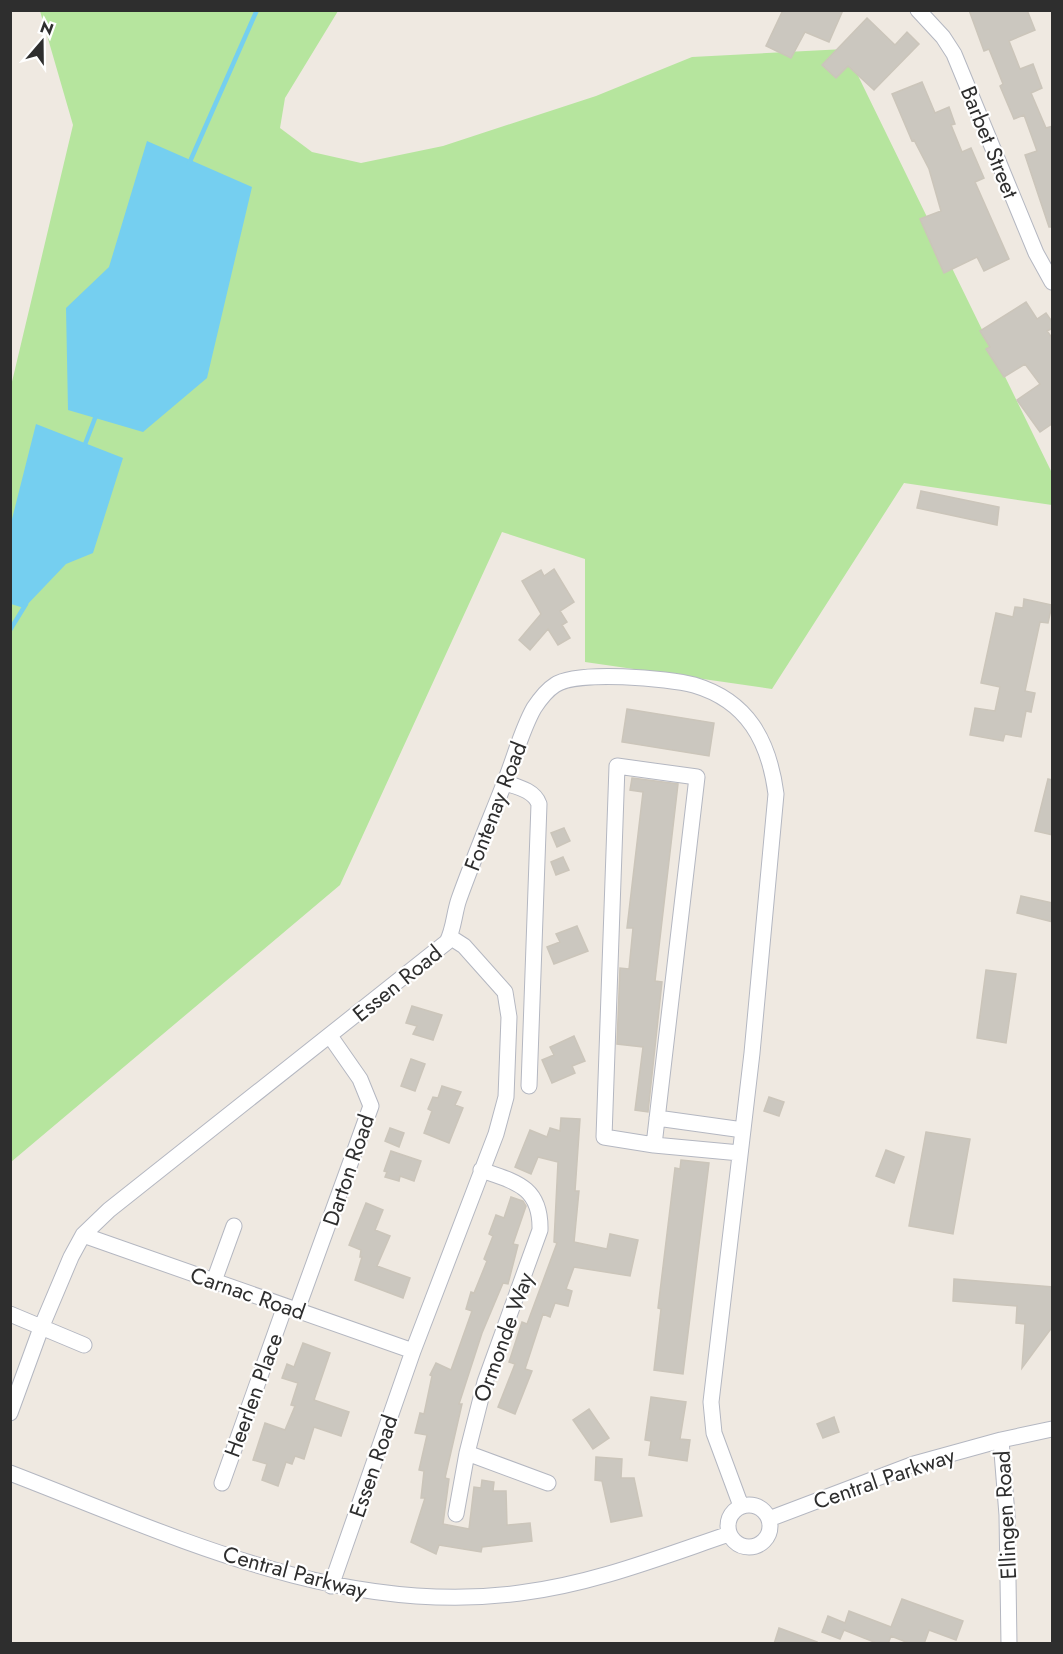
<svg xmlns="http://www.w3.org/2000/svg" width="1063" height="1654" font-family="Jost,sans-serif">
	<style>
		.green { fill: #b6e59e }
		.water { fill: #75cff0 }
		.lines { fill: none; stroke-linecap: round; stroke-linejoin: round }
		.stream { stroke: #75cff0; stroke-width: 4.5 }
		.building { fill: #cbc7bf; stroke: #cbc5ba; stroke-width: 1.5 }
		.minor-casing { stroke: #b4b7c1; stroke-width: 17 }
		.minor { stroke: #fff; stroke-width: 15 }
		.labels { text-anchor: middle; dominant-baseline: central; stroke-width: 4.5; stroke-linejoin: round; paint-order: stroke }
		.street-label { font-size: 22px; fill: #2e2e2e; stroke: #fff }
	</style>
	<rect width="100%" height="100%" fill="#efe9e1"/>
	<path class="green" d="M 40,11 L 338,11 L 285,98 L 280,128 L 312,152 L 361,163 L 443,146 L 596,96 L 692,57 L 845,49 L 1052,473 L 1052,505 L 904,483 L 772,689 L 585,662 L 585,559 L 502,532 L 340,885 L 11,1162 L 11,386 L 73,125 Z"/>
	<path class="water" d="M 147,141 L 252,187 L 207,378 L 143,432 L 68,410 L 66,308 L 109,267 Z
		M 36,424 L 123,458 L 93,553 L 66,564 L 24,608 L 11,604 L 11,523 Z"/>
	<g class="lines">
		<path class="stream" d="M 188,166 L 257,10
			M 84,447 L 97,413
			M 10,630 L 26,604"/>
	</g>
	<path class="building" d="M 783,10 L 843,10 L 829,42 L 805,32 L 791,58 L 766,46 Z
		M 969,10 L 1027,10 L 1035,30 L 1009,41 L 1020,69 L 1033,64 L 1042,88 L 1031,93 L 1046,128 L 1053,126 L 1053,227 L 1049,227 L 1025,155 L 1037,151 L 1024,115 L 1014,119 L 1000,86 L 1003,84 L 989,49 L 984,51 Z
		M 867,18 L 895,45 L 907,32 L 919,44 L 874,90 L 848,66 L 836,78 L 822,65 Z
		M 922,82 L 935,113 L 949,107 L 955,124 L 951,125 L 962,152 L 971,148 L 984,178 L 975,182 L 1009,259 L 984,271 L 977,257 L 944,273 L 920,219 L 941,211 L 929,169 L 914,140 L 912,141 L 892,94 Z
		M 1026,302 L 1037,319 L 1046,313 L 1053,323 L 1053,328 L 1047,331 L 1053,339 L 1053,423 L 1040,432 L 1017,400 L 1040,384 L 1025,364 L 1004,377 L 986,349 L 990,347 L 980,331 Z
		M 921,491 L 999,507 L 997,525 L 917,508 Z
		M 554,569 L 574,602 L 560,611 L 567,622 L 562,625 L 570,638 L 558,645 L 548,629 L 530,650 L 519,640 L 541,614 L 522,581 L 541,570 L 544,576 Z
		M 1024,599 L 1052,605 L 1048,623 L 1040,622 L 1025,691 L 1035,693 L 1031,712 L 1026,711 L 1021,737 L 1005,734 L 1003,741 L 970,735 L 975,708 L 995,711 L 1000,687 L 981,683 L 996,613 L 1013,617 L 1015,607 L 1023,608 Z
		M 627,709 L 714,723 L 709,756 L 622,742 Z
		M 632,778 L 678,784 L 655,981 L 662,982 L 648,1112 L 635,1110 L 643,1047 L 617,1044 L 620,968 L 629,969 L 633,928 L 627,928 L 643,792 L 630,790 Z
		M 1048,779 L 1053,780 L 1053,835 L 1035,831 Z
		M 564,828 L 570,841 L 557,847 L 551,833 Z
		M 563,857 L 569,870 L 556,875 L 551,862 Z
		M 1021,896 L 1053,903 L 1053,922 L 1017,913 Z
		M 577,926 L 588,951 L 554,964 L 547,947 L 560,942 L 556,934 Z
		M 986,970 L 1016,974 L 1006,1043 L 977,1038 Z
		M 412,1006 L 442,1015 L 433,1040 L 413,1034 L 417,1026 L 406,1023 Z
		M 574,1036 L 585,1061 L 572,1066 L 575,1073 L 552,1083 L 542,1060 L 554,1055 L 550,1047 Z
		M 411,1059 L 425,1064 L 415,1091 L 401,1086 Z
		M 442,1086 L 461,1092 L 455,1105 L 463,1108 L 449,1143 L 424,1133 L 432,1111 L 428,1109 L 433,1097 L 438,1098 Z
		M 769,1097 L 784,1102 L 779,1116 L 764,1111 Z
		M 561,1118 L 580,1119 L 575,1191 L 579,1191 L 574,1242 L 607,1249 L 610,1234 L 638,1240 L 630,1276 L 574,1267 L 566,1289 L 572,1291 L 568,1306 L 555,1303 L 550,1317 L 543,1314 L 525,1369 L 532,1371 L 515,1414 L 498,1407 L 515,1364 L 509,1362 L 522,1322 L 527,1324 L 557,1243 L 554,1242 L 558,1162 L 538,1157 L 531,1174 L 515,1167 L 530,1130 L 547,1137 L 550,1128 L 560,1131 Z
		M 390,1128 L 404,1133 L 399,1147 L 385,1141 Z
		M 926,1132 L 970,1139 L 953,1234 L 909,1226 Z
		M 886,1150 L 904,1157 L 894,1183 L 876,1176 Z
		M 391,1151 L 421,1161 L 414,1181 L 400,1176 L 399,1181 L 385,1177 L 387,1172 L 384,1171 Z
		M 681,1160 L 709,1163 L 683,1374 L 654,1370 L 661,1309 L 658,1308 L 675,1168 L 680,1169 Z
		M 511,1197 L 523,1201 L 526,1206 L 513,1244 L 518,1245 L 508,1284 L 503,1283 L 482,1333 L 459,1404 L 462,1404 L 445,1478 L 449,1479 L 443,1524 L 469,1529 L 474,1487 L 481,1488 L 482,1480 L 494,1482 L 493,1491 L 506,1491 L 507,1525 L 530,1523 L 532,1541 L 482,1547 L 481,1552 L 439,1545 L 436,1554 L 411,1542 L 425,1498 L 421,1498 L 424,1471 L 419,1470 L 427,1435 L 415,1433 L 420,1413 L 424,1414 L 432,1376 L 430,1375 L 436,1363 L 451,1370 L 472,1311 L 466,1309 L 471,1292 L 474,1293 L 487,1261 L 484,1259 L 493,1236 L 489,1234 L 496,1215 L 504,1218 Z
		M 366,1203 L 383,1210 L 375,1230 L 390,1236 L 377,1266 L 410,1278 L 403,1298 L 355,1280 L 362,1257 L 360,1257 L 361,1250 L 349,1245 Z
		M 954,1279 L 1053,1287 L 1053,1326 L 1022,1368 L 1025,1324 L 1016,1323 L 1017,1306 L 953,1301 Z
		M 303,1343 L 330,1353 L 314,1400 L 349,1412 L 341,1436 L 314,1427 L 304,1459 L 295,1456 L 292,1464 L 286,1462 L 278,1486 L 262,1480 L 267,1464 L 253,1460 L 265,1423 L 285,1430 L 295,1406 L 291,1405 L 298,1383 L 282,1378 L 287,1364 L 294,1367 Z
		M 651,1397 L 686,1402 L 680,1439 L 690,1440 L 687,1461 L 649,1455 L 651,1441 L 645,1440 Z
		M 589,1409 L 609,1438 L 593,1449 L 573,1420 Z
		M 834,1417 L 839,1432 L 823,1438 L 817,1424 Z
		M 596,1457 L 622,1459 L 621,1478 L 634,1478 L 642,1516 L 611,1522 L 602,1481 L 595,1480 Z
		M 902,1599 L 963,1621 L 956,1640 L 929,1630 L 924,1644 L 911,1644 L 891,1636 L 888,1644 L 879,1644 L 844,1630 L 840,1639 L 822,1632 L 828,1616 L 845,1623 L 849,1611 L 891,1627 Z
		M 779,1628 L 817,1642 L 816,1644 L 774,1644 Z"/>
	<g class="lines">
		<defs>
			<path id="minor" d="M 918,10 L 943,37 L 954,54 L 1036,253 L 1052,282
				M 505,783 C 517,787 534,790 539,804 L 529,1086
				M 657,1118 L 743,1130
				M 654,1145 L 697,777 L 617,766 L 604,1137 L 654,1145 L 740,1153
				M 481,1170 C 516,1182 541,1187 540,1230 L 485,1382 L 467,1453 L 548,1483
				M 83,1235 L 413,1351
				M 214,1281 L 234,1226
				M 297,1310 L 371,1106 L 360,1079 L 330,1036
				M 10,1314 L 84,1345
				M 10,1413 L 41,1328 L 71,1257 L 83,1235 L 109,1210 L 447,942 C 454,929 454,913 459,899 C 473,860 489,822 504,784 C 514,760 521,731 534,708 C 540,699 547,690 555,685 C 576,670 669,678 694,685 C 748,701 769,741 776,794 L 752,1053 L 711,1402 L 714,1433 L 741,1506
				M 1001,1440 L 1007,1515 L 1009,1644
				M 10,1473 C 174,1536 340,1617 520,1593 C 593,1584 661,1557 729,1534
				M 222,1483 L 285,1306
				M728 1526a21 21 0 1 1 42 0a21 21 0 1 1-42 0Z
				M 456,1514 L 467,1453
				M 769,1519 L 914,1464 L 1001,1440 L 1052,1429
				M 331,1586 L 413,1351 L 496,1134 L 506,1097 L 509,1017 L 505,992 L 464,946 L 450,937"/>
		</defs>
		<use href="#minor" class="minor-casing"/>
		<use href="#minor" class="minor"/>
	</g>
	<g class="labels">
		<g class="street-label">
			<text transform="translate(990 142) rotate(68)">Barbet Street</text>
			<text transform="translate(495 806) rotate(-69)">Fontenay Road</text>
			<text transform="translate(397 983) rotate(-39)">Essen Road</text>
			<text transform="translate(348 1170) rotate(-71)">Darton Road</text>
			<text transform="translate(248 1293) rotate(19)">Carnac Road</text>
			<text transform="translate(503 1337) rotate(-70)">Ormonde Way</text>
			<text transform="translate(253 1395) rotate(-70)">Heerlen Place</text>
			<text transform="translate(373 1466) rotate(-71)">Essen Road</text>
			<text transform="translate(884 1478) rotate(-19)">Central Parkway</text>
			<text transform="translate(1005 1515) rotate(-93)">Ellingen Road</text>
			<text transform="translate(295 1572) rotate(15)">Central Parkway</text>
		</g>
	</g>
	<rect width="1063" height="1654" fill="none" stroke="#2e2e2e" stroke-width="24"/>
	<g transform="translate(42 42) rotate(20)" stroke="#ffffff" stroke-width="4.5" paint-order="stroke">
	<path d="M0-4.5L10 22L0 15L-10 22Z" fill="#2e2e2e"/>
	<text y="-9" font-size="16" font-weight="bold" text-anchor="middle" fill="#2e2e2e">N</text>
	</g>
</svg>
